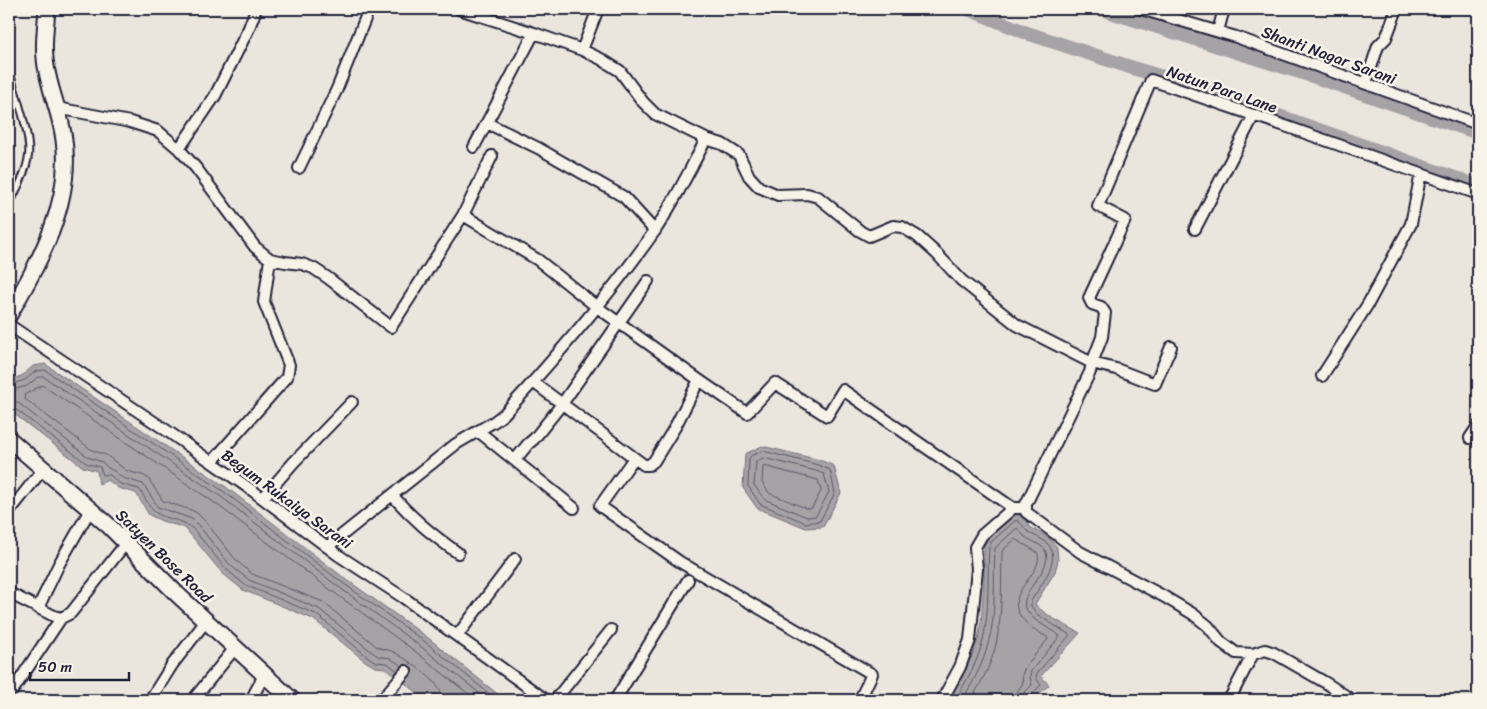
<svg xmlns="http://www.w3.org/2000/svg" width="1487" height="709" font-family="Sriracha,sans-serif">
	<style>
		.water { fill: #a6a3a6; stroke: #716f7b }
		.lines { fill: none; stroke-linecap: round; stroke-linejoin: round }
		.shore { stroke: #575666; stroke-width: 1 }
		.canal { stroke: #a6a3a6; stroke-width: 14 }
		.service-casing { stroke: #22223b; stroke-width: 9 }
		.minor-casing { stroke: #22223b; stroke-width: 14 }
		.secondary-casing { stroke: #22223b; stroke-width: 19 }
		.service { stroke: #f7f3e8; stroke-width: 5 }
		.minor { stroke: #f7f3e8; stroke-width: 10 }
		.secondary { stroke: #f7f3e8; stroke-width: 15 }
		.labels { text-anchor: middle; dominant-baseline: central; stroke-width: 5; stroke-linejoin: round; paint-order: stroke }
		.street-label { font-size: 16px; fill: #22223b; stroke: #f7f3e8 }
	</style>
	<rect width="100%" height="100%" fill="#eae6de"/>
	<filter id="ink" filterUnits="userSpaceOnUse"><feTurbulence type="fractalNoise" baseFrequency=".02" numOctaves="2"/><feDisplacementMap in="SourceGraphic" scale="10" xChannelSelector="R" yChannelSelector="G"/><feConvolveMatrix kernelMatrix="1 2 1 2 8 2 1 2 1" color-interpolation-filters="sRGB"/></filter>
	<g filter="url(#ink)">
		<path class="water" d="M 45,364 L 226,487 L 343,577 L 427,637 L 505,700 L 427,700 L 385,668 L 375,667 L 365,661 L 313,619 L 243,590 L 222,573 L 185,528 L 162,521 L 149,515 L 136,493 L 118,488 L 108,480 L 99,484 L 97,471 L 83,467 L 9,410 L 9,381 L 23,375 L 33,366 Z
			M 762,446 L 820,460 L 834,466 L 841,493 L 823,527 L 806,528 L 757,508 L 743,488 L 745,454 Z
			M 1015,513 L 1027,521 L 1030,527 L 1049,538 L 1057,547 L 1058,560 L 1055,572 L 1035,604 C 1047,617 1064,624 1080,633 L 1041,676 L 1049,685 L 1032,700 L 949,700 L 973,654 L 978,640 L 981,623 L 984,582 L 984,546 L 987,539 Z"/>
		<g class="lines">
			<path class="shore" d="M 9,385 L 25,380 L 36,371 L 45,370 L 223,491 L 340,581 L 424,641 L 497,700
				M 9,391 L 27,386 L 38,377 L 44,377 L 220,496 L 336,585 L 420,646 L 488,700
				M 9,400 L 17,402 L 88,457 L 102,462 L 108,468 L 114,471 L 123,478 L 143,484 L 158,507 L 192,519 L 199,526 L 230,565 L 249,580 L 319,609 L 372,652 L 378,656 L 390,658 L 402,666
				M 9,407 L 14,408 L 86,463 L 100,467 L 103,475 L 110,475 L 120,484 L 139,489 C 144,495 149,508 155,512 C 167,521 183,518 194,530 L 226,569 L 245,585 L 316,614 L 368,657 L 376,662 L 387,663 L 398,671
				M 763,451 L 818,465 L 830,470 L 835,493 L 820,521 L 806,523 L 760,504 L 748,486 L 749,458 L 751,456 Z
				M 764,458 L 816,471 L 824,474 L 829,492 L 816,516 L 807,517 L 764,499 L 754,485 L 756,462 Z
				M 764,466 L 818,480 L 821,491 L 812,508 L 808,509 L 769,493 L 762,482 L 763,468 Z
				M 443,700 C 442,681 411,663 396,653 C 390,649 382,650 376,646 L 323,602 L 252,574 L 236,560 L 205,521 L 197,513 L 191,510 L 163,501 L 148,478 L 142,475 L 127,471 L 106,455 L 92,450 L 25,399 L 24,395 L 42,385 L 215,503 L 332,591 L 416,652 L 476,700
				M 955,700 C 966,682 978,661 983,640 C 990,610 987,578 989,547 L 991,542 L 1016,520 C 1023,524 1022,526 1027,531 C 1033,536 1042,538 1048,544 C 1062,560 1040,586 1031,601 L 1031,606 L 1038,615 L 1070,635 L 1037,673 L 1036,678 L 1041,685 L 1031,695 L 1029,700
				M 962,700 C 973,683 983,664 988,644 C 997,614 993,580 995,548 L 1017,528 C 1020,531 1022,534 1025,537 C 1031,541 1041,544 1045,550 C 1055,569 1020,589 1025,608 L 1034,619 L 1060,636 L 1031,671 L 1030,677 L 1032,685 L 1024,693 L 1023,700
				M 971,700 C 981,683 992,663 996,644 C 1003,613 1001,582 1002,551 L 1015,539 L 1037,552 C 1049,578 978,600 1047,637 L 1048,639 L 1025,667 L 1022,675 L 1023,683 L 1017,692 L 1016,700"/>
			<path class="canal" d="M 968,9 L 1027,33 L 1136,69 L 1200,88 L 1478,186
				M 1101,9 L 1309,75 L 1478,133"/>
			<defs>
				<path id="service" d="M 9,14 L 11,9
					M 9,68 C 14,91 33,138 28,159 C 25,176 16,191 9,206"/>
				<path id="minor" d="M 459,9 L 534,33 L 582,50 L 601,59 L 620,71 L 643,102 L 655,114 L 706,139 L 722,144 L 739,155 L 749,176 L 759,187 L 778,195 L 807,194 L 818,197 L 860,231 L 869,236 L 893,226 L 902,227 L 917,236 L 937,254 L 961,280 L 1017,325 L 1092,363 L 1090,372 L 1026,504 L 1026,512 L 1080,552 L 1163,596 L 1193,614 L 1208,626 L 1221,642 L 1236,653 L 1253,654 L 1265,650 L 1274,653 L 1326,683 L 1352,700
					M 1141,9 L 1236,37 L 1478,124
					M 1218,31 L 1224,9
					M 582,50 L 598,9
					M 1366,83 L 1378,46 L 1386,38 L 1397,9
					M 57,108 L 130,122 L 158,131 L 179,149 L 196,168 L 255,247 L 270,259 L 285,262 L 302,264 L 313,268 L 328,278 L 391,327 L 463,215 L 492,156
					M 487,123 L 538,148 L 624,197 L 655,231
					M 474,147 L 534,33
					M 179,149 L 215,96 L 249,28 L 256,9
					M 299,168 L 337,89 L 369,9
					M 463,215 L 538,260 L 597,307 L 699,380 L 747,413 L 775,383 L 827,416 L 843,390 L 1013,508
					M 1195,229 L 1254,115
					M 9,325 L 163,428 L 253,491 L 338,555 L 404,598 L 546,700
					M 1171,347 L 1155,384 L 1116,369 L 1092,363 L 1102,337 L 1105,313 L 1101,307 L 1092,304 L 1089,298 L 1125,220 L 1098,206 L 1151,80 L 1288,127 L 1478,194
					M 1322,376 L 1368,304 L 1411,224 L 1421,173
					M 533,382 L 644,465 L 649,465 L 654,461 L 675,427 L 699,380
					M 478,431 L 574,508
					M 1470,438 L 1478,426
					M 634,458 L 600,506 L 680,562 L 872,674 L 862,695 L 873,700
					M 515,460 L 528,444 L 534,439 L 562,404 L 648,281
					M 212,462 L 287,377 L 289,365 L 264,302 L 270,259
					M 392,495 C 413,519 431,534 458,553
					M 263,498 L 293,463 L 352,402
					M 9,512 L 43,469
					M 327,547 L 456,444 L 495,421 L 504,414 C 557,356 609,296 654,232 C 674,203 690,170 706,139
					M 9,593 L 54,616 L 61,618 L 71,613 L 126,543
					M 38,608 L 59,564 L 90,510
					M 457,636 L 515,559
					M 13,690 L 61,618
					M 150,700 L 172,665 L 206,621
					M 193,700 L 235,648
					M 251,700 L 264,675
					M 381,700 L 406,671
					M 555,700 L 611,630
					M 615,700 L 688,580
					M 942,700 L 960,667 L 970,640 L 977,569 L 975,547 L 982,535 L 1013,508 L 1020,508
					M 1229,700 L 1253,654"/>
				<path id="secondary" d="M 9,315 C 39,262 73,203 64,140 C 61,112 47,86 45,58 C 43,42 46,25 47,9
					M 9,439 L 108,525 L 178,595 L 292,700"/>
			</defs>
			<use href="#service" class="service-casing"/>
			<use href="#minor" class="minor-casing"/>
			<use href="#secondary" class="secondary-casing"/>
			<use href="#service" class="service"/>
			<use href="#minor" class="minor"/>
			<use href="#secondary" class="secondary"/>
		</g>
	</g>
	<g class="labels">
		<g class="street-label">
			<text transform="translate(1329 55) rotate(20)">Shanti Nagar Sarani</text>
			<text transform="translate(1222 89) rotate(19)">Natun Para Lane</text>
			<text transform="translate(287 499) rotate(36)">Begum Rukaiya Sarani</text>
			<text transform="translate(164 556) rotate(44)">Satyen Bose Road</text>
		</g>
	</g>
	<rect width="1487" height="709" fill="none" stroke="#f7f3e8" stroke-width="30"/>
	<rect x="15" y="15" width="1457" height="679" fill="none" stroke="#22223b" stroke-width="2" filter="url(#ink)"/>
	<path d="M30 672v8h99v-8" fill="none" stroke="#22223b" stroke-width="2.5"/>
	<text x="38" y="672" font-size="15" fill="#22223b" stroke="#f7f3e8" stroke-width="4" paint-order="stroke">50 m</text>
</svg>
